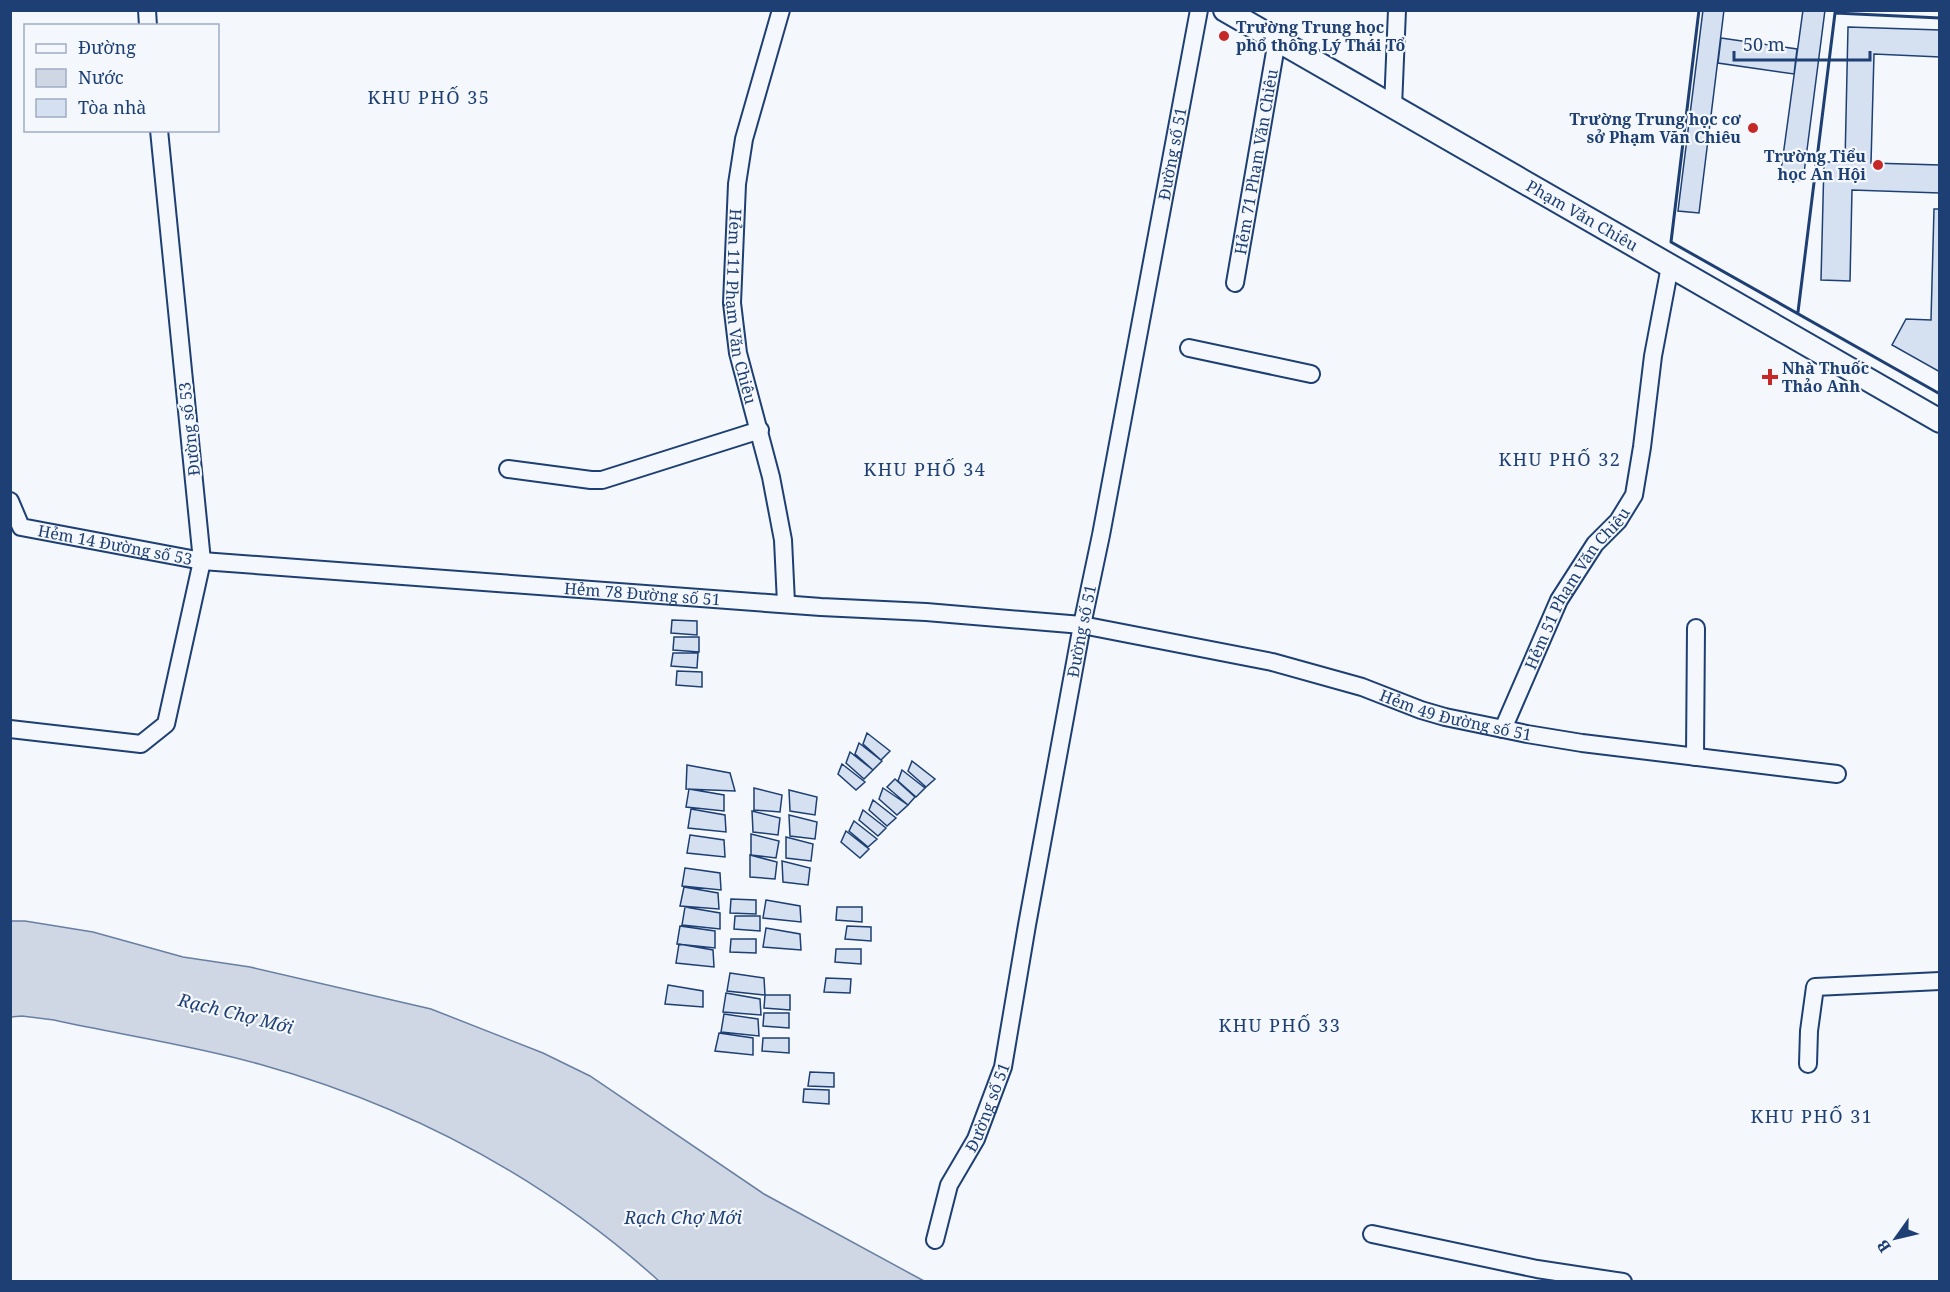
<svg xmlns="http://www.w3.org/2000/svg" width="1950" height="1292" font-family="'Noto Serif',serif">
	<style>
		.water { fill: #cfd7e4; stroke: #687fa3; stroke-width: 1.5 }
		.building { fill: #d5e0f0; stroke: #1d3f73; stroke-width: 1.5 }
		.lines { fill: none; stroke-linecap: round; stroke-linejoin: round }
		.street-casing { stroke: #1d3f73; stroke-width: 20 }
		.secondary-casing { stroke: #1d3f73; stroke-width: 26 }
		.street { stroke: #f4f7fb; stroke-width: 16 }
		.secondary { stroke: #f4f7fb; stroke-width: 22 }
		.wall { stroke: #1d3f73; stroke-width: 3 }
		.poi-dot { fill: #c62828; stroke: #f4f7fb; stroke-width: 2 }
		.labels { text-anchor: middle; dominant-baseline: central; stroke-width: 4.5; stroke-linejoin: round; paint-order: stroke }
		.poi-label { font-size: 16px; font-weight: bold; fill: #1d3f73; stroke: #f4f7fb; text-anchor: start }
		.street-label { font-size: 16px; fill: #1d3f73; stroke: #f4f7fb }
		.neighbourhood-label { font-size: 18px; letter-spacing: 1.5px; fill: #1d3f73; stroke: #f4f7fb }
		.water-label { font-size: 18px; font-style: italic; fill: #1d3f73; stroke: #f4f7fb }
	</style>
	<rect width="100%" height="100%" fill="#f4f7fb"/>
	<path class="water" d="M 11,921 L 25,921 L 93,932 L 183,957 L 250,967 L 431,1009 L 543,1053 L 590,1076 L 764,1194 L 924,1281 L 659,1281 C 542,1176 410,1106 259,1064 C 192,1045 122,1035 54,1020 L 22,1016 L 11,1017 Z"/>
	<path class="building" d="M 1703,10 L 1724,10 L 1699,213 L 1678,211 Z
		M 1803,10 L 1825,10 L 1803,181 L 1780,178 Z
		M 1848,27 L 1940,30 L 1940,57 L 1874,54 L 1871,163 L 1940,165 L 1940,193 L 1852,190 L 1850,281 L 1821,280 L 1824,162 L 1845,162 Z
		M 1721,38 L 1797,49 L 1794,74 L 1718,63 Z
		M 1934,209 L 1940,209 L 1940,372 L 1892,345 L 1906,319 L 1931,320 Z
		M 672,620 L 697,621 L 697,635 L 671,633 Z
		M 674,637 L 699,637 L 699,652 L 673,650 Z
		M 673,653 L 698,653 L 697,668 L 671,666 Z
		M 677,671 L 702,672 L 702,687 L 676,685 Z
		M 867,733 L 890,751 L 881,760 L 863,744 Z
		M 859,743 L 882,761 L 873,770 L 855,754 Z
		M 850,752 L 873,770 L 864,779 L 846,763 Z
		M 912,761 L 935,779 L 926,787 L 908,771 Z
		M 842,764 L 865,782 L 856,790 L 838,774 Z
		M 687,765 L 730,773 L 735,791 L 686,789 Z
		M 902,770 L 925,788 L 916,797 L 898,781 Z
		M 895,779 L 915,797 L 908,805 L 887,787 Z
		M 754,788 L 782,795 L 780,812 L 754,810 Z
		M 883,788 L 908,805 L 897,815 L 879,799 Z
		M 689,789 L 724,795 L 724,811 L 686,807 Z
		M 789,790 L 817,797 L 815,815 L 790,811 Z
		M 873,800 L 896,818 L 887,826 L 869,810 Z
		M 691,809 L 725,815 L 726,832 L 688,828 Z
		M 863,810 L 886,828 L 878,836 L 859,820 Z
		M 752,811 L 780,818 L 778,835 L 753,832 Z
		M 789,815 L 817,822 L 815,839 L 790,836 Z
		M 854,821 L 877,839 L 868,847 L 849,831 Z
		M 846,831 L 869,849 L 860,858 L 841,842 Z
		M 751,834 L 779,841 L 776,858 L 751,855 Z
		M 690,835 L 724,840 L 725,857 L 687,853 Z
		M 786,837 L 813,844 L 811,861 L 786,858 Z
		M 750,855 L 777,862 L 775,879 L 750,877 Z
		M 782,861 L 810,868 L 808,885 L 783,882 Z
		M 685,868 L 720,873 L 721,890 L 682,886 Z
		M 684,887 L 718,893 L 719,909 L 680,906 Z
		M 731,899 L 756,900 L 756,914 L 730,913 Z
		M 766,900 L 800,906 L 801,922 L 763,918 Z
		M 685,907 L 720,913 L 720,929 L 682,925 Z
		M 837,907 L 862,907 L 862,922 L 836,920 Z
		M 735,916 L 760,916 L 760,931 L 734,929 Z
		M 680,926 L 715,931 L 715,948 L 677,944 Z
		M 847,926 L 871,927 L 871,941 L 845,939 Z
		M 766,928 L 800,934 L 801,950 L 763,947 Z
		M 731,939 L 756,939 L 756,953 L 730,952 Z
		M 679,944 L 713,950 L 714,967 L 676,963 Z
		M 836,949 L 861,949 L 861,964 L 835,962 Z
		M 730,973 L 764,978 L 765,995 L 727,991 Z
		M 826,978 L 851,979 L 850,993 L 824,992 Z
		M 668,985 L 703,991 L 703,1007 L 665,1004 Z
		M 726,993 L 760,999 L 761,1015 L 723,1012 Z
		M 765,995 L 790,995 L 790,1010 L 764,1008 Z
		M 764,1013 L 789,1013 L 789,1028 L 763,1026 Z
		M 724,1014 L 758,1019 L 759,1036 L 721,1032 Z
		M 719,1033 L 753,1038 L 753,1055 L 715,1051 Z
		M 763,1038 L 789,1038 L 789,1053 L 762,1051 Z
		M 810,1072 L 834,1073 L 834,1087 L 808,1086 Z
		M 804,1089 L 829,1090 L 829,1104 L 803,1102 Z"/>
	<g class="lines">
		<defs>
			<g id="street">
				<path d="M 147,10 L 148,26"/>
				<path id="s1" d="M 781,10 L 744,139 L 737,184 L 732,303 L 738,353 L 771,477 L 783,540 L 786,603"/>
				<path d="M 1393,107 L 1397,10"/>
				<path id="s2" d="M 1235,283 L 1277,40"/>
				<path d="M 1189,348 L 1311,374"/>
				<path d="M 508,469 L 591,480 L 602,480 L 760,430"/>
				<path id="s3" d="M 10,501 L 21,527 L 202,561 L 821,607 L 926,612 L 1082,625 L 1272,662 L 1362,687 L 1421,710 L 1445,717 L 1527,734 L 1582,743 L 1837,774"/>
				<path d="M 10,729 L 141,744 L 166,724 L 202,561 L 159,130"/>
				<path id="s4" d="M 1503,729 L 1559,600 L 1595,544 L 1618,521 L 1634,495 L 1642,447 L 1653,356 L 1670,266"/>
				<path d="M 1695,757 L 1696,628"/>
				<path d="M 1808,1064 L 1809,1031 L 1815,987 L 1940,981"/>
				<path d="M 1372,1234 L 1537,1269 L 1623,1282"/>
				<path id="s5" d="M 935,1240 L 949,1185 L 976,1139 L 1003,1067 L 1027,925 L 1082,625 L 1101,535 L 1199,10"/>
			</g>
			<g id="secondary">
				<path id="s6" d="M 1225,10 L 1940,421"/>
			</g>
		</defs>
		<use href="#street" class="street-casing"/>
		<use href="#secondary" class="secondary-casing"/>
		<use href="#street" class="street"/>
		<use href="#secondary" class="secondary"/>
		<path class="wall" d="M 1699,10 L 1671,242 L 1940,394
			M 1836,10 L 1835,13 L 1940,18
			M 1798,312 L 1835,13"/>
	</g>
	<g class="poi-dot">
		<circle cx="1224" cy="36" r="6"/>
		<circle cx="1753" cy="128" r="6"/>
		<circle cx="1878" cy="165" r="6"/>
		<path d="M1767 368h6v6h6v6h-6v6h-6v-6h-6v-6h6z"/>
	</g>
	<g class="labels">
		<g class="poi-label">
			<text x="1236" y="27">Trường Trung học<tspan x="1236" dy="18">phổ thông Lý Thái Tổ</tspan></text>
			<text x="1741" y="119" text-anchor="end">Trường Trung học cơ<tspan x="1741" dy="18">sở Phạm Văn Chiêu</tspan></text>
			<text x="1866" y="156" text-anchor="end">Trường Tiểu<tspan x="1866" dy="18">học An Hội</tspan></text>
			<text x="1782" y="368">Nhà Thuốc<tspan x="1782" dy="18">Thảo Anh</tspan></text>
		</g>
		<g class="street-label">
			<text stroke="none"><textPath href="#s5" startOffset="1116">Đường số 51</textPath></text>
			<text stroke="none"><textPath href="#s2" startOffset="123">Hẻm 71 Phạm Văn Chiêu</textPath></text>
			<text stroke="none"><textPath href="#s6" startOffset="412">Phạm Văn Chiêu</textPath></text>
			<text stroke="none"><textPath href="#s1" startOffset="303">Hẻm 111 Phạm Văn Chiêu</textPath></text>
			<text transform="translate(189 429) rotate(-96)">Đường số 53</text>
			<text stroke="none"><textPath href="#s3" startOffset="124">Hẻm 14 Đường số 53</textPath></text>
			<text stroke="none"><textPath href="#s4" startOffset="160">Hẻm 51 Phạm Văn Chiêu</textPath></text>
			<text stroke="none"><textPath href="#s3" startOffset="654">Hẻm 78 Đường số 51</textPath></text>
			<text stroke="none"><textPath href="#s5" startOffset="630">Đường số 51</textPath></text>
			<text stroke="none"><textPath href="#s3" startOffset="1480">Hẻm 49 Đường số 51</textPath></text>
			<text stroke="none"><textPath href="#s5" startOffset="144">Đường số 51</textPath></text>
		</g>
		<g class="neighbourhood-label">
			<text x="429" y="97">KHU PHỐ 35</text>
			<text x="1560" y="459">KHU PHỐ 32</text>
			<text x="925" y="469">KHU PHỐ 34</text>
			<text x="1280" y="1025">KHU PHỐ 33</text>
			<text x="1812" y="1116">KHU PHỐ 31</text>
		</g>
		<g class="water-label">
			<text transform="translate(236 1013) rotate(14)">Rạch Chợ Mới</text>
			<text x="683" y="1217">Rạch Chợ Mới</text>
		</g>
	</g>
	<rect width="1950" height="1292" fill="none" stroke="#1d3f73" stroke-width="24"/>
	<rect x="24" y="24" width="195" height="108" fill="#f4f7fb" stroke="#9eadc5" stroke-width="1.5"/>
	<rect x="36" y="44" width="30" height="9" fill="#f4f7fb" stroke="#9eadc5" stroke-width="1.5"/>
	<text x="78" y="54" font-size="18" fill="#1d3f73">Đường</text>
	<rect x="36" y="69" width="30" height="18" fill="#cfd7e4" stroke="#9eadc5" stroke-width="1.5"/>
	<text x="78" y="84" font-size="18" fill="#1d3f73">Nước</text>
	<rect x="36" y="99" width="30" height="18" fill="#d5e0f0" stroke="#9eadc5" stroke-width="1.5"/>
	<text x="78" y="114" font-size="18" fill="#1d3f73">Tòa nhà</text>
	<g transform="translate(1896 1238) rotate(236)" stroke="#f4f7fb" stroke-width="4.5" paint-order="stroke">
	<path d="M0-4.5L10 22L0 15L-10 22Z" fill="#1d3f73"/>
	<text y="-9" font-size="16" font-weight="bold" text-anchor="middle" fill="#1d3f73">B</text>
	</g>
	<path d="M1734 51v9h136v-9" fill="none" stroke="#1d3f73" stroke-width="3"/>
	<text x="1743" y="51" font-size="18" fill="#1d3f73" stroke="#f4f7fb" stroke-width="4.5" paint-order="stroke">50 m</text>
</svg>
